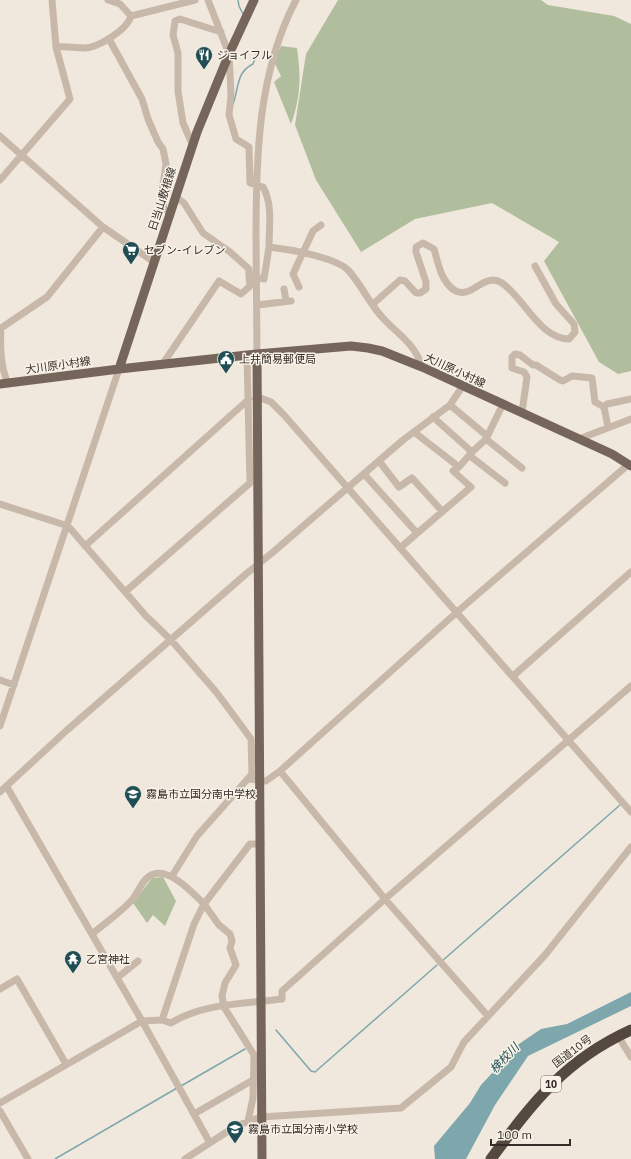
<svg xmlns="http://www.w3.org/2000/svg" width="631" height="1159" font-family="'IBM Plex Sans','Noto Sans JP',sans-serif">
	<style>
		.green { fill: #b1be9d }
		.water { fill: #7da7ac }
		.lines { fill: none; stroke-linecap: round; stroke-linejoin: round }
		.stream { stroke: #7da7ac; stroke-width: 1.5 }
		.minor { stroke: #c8b8a9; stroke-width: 7 }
		.major { stroke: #76655a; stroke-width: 9 }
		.highway { stroke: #554840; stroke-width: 11 }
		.labels { text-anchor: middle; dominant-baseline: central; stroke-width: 3; stroke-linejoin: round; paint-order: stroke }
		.shield { fill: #f8f2e8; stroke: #706862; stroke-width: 1 }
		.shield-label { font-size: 10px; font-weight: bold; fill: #352d28 }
		.poi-label { font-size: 11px; fill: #352d28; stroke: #f8f2e8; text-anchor: start }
		.street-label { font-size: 11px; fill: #352d28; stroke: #f8f2e8 }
		.water-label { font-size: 12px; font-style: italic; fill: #204e54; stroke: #f8f2e8 }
	</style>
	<rect width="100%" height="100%" fill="#f0e8dc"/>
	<path class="green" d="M 338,0 L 541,0 L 548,5 L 614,16 L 631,24 L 631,371 L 618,374 L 599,362 L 544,261 L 559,242 L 492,203 L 415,219 L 361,252 L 316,180 L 295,125 L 306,54 Z
		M 281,46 L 297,48 C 301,77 301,96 291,124 L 274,82 L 281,76 L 274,62 Z
		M 163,877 L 176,901 L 165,926 L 153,915 L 147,923 L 133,903 L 152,878 Z"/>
	<path class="water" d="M 631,992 L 631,1006 L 528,1056 L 495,1105 L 466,1159 L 435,1159 L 434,1146 L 470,1103 L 481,1085 L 519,1044 L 541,1029 L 567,1024 Z"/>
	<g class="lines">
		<path class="stream" d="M 238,0 L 239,6 L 243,14
			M 233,104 C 239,88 236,72 253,64 L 258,50
			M 442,961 L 620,805
			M 276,1030 L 311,1071 L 315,1072 L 437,965
			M 181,1086 L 245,1049
			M 55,1159 L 177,1088"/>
		<path class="minor" d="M 108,0 L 120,4 L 131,16
			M 208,0 L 229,54 L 231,95 L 229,115 L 236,139 L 249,147 L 250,183 L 263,187 C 273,204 269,228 269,247 C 287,249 335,257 348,270 C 361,284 369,303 382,317 C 397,334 415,343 422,367
			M 109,39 L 142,99 L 148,119 L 158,142 L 163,149 L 166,164 L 162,192 L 164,209 L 171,213
			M 56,47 C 66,46 74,48 84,48 C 98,48 128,29 131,16 L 195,0
			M 0,136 L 103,227 L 154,262
			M 193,146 L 183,123 L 178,91 L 178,53 L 173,35 L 175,21 L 180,19 L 221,32
			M 0,180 L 70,99 L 56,47 L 52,0
			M 176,197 L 184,203 L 203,233 L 230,252 L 249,269 L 249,276
			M 299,287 L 293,274 L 313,231 L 321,225
			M 284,289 L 286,301
			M 373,304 L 400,280 L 405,281 L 416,293 L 420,293 L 426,289 L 426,282 L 416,252 L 416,247 L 423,243 L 434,249 C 438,263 441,281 454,290 C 471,301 484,271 502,283 C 524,298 540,339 569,339 L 575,332 L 574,324 L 556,304 L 535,266
			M 257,305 L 291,301
			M 257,354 C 257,315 256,276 256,236 C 256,156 258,72 296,0
			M 162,365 L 219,281 L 241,294 L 250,286 L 249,276 L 264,279 L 269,247
			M 8,383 C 0,367 0,346 1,328 L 47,297 L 103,227
			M 258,397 L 271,402 L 284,415 L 631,812
			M 450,405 L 487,436
			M 522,412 L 527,377 L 524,372 L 512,368 L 512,357 L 515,354 L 520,355 L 533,365 L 536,365 L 560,380 L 563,381 L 572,376 L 592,378 L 595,402 L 604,407
			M 433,417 L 472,452
			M 608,427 L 604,407 L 607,404 L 631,399
			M 414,432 L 459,467 L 472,452 L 486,439 L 503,404
			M 486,439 L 522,468
			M 579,439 L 631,419
			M 470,456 L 505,483
			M 379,461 L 399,487 L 412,478 L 442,511
			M 364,474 L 417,533
			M 0,504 L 68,526 L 146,616 L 171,640 L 217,693 L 243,728 L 251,739 L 252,774 L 197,836 L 172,876
			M 85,546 L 249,399
			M 400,548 L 471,487 L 453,471 L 459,467
			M 125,592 L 250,483 L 247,356
			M 513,676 L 631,572
			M 0,680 L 14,685
			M 0,726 L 119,369
			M 280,771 L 385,899 L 488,1016
			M 249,779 L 266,781 L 280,771 L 457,612 L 629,464
			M 7,787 L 142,1021 L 210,1143
			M 0,792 L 66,731 L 246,574 L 272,553 L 403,440 L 450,405 L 462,387
			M 92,934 C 105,923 120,913 132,900 C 137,894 140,886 145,880 C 163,859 193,893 204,904 L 194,924 L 162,1020
			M 117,978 L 138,961
			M 0,989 L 17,979 L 66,1064
			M 618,1036 L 631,1057
			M 0,1103 L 142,1021 L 162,1020 L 171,1023 C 203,1003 245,1004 282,999 L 282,991 L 385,899 L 631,686
			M 0,1111 L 28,1159
			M 194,1114 L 253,1080
			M 248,1121 L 253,1098 L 254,1055 L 224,1007 L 222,996 L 225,983 L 236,965 L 230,948 L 232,941 L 230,934 L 219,925 L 204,904 L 250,844 L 261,844
			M 185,1159 L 236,1126 L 261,1117 L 401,1108 L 451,1067 L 464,1042 L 545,955 L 631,847"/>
		<path class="major" d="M 257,354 L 262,1159
			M 119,369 L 197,132 L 229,54 L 254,0
			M 0,384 L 119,369 L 257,354 L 351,346 L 368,348 L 382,351 L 422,367 L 612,454 L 631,466"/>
		<path class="highway" d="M 491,1159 C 533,1102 565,1060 631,1030"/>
	</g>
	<defs>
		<symbol id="restaurant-pin" viewBox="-11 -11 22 30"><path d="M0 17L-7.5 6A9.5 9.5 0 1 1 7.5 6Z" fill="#204e54" stroke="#f8f2e8"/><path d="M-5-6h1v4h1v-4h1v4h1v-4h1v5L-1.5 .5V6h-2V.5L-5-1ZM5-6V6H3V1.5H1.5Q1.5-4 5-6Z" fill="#fff"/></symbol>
		<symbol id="supermarket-pin" viewBox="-11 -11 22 30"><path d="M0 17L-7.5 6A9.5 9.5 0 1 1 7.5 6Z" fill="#204e54" stroke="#f8f2e8"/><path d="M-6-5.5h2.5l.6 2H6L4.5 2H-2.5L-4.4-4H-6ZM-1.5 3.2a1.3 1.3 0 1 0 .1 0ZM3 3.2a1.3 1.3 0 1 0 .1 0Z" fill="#fff"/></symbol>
		<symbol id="civic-pin" viewBox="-11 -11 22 30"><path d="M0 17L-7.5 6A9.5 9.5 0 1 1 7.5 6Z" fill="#204e54" stroke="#f8f2e8"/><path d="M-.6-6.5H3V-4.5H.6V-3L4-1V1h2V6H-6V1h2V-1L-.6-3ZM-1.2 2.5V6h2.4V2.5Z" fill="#fff"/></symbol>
		<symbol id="school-pin" viewBox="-11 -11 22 30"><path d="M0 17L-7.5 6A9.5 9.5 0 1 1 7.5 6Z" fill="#204e54" stroke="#f8f2e8"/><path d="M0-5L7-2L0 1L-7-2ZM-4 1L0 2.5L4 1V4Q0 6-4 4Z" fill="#fff"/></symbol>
		<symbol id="temple-pin" viewBox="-11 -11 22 30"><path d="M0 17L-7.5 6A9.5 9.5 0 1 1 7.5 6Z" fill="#204e54" stroke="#f8f2e8"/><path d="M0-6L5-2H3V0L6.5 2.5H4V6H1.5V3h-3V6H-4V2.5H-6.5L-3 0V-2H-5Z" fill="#fff"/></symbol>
	</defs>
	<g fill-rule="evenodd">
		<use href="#restaurant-pin" x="194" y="45" width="20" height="27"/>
		<use href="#supermarket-pin" x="121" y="240" width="20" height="27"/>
		<use href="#civic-pin" x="216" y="349" width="20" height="27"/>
		<use href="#school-pin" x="123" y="784" width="20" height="27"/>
		<use href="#temple-pin" x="63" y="949" width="20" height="27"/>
		<use href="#school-pin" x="225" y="1119" width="20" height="27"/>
	</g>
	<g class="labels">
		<rect class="shield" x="541" y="1076" width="20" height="16" rx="3"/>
		<g class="shield-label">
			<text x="551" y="1084">10</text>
		</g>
		<g class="poi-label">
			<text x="217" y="55">ジョイフル</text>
			<text x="144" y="250">セブン-イレブン</text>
			<text x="239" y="359">上井簡易郵便局</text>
			<text x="146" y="794">霧島市立国分南中学校</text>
			<text x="86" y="959">乙宮神社</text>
			<text x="248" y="1129">霧島市立国分南小学校</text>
		</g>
		<g class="street-label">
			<text transform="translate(162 199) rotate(-72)">日当山敷根線</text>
			<text transform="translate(58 365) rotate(-8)">大川原小村線</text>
			<text transform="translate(455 370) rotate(25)">大川原小村線</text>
			<text transform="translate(572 1051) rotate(-37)">国道10号</text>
		</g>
		<g class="water-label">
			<text transform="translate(504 1058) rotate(-47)">検校川</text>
		</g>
	</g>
	<path d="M491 1139v6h79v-6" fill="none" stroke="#352d28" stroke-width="2"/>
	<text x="497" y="1139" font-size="12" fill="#352d28" stroke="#f8f2e8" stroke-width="3" paint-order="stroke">100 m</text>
</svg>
